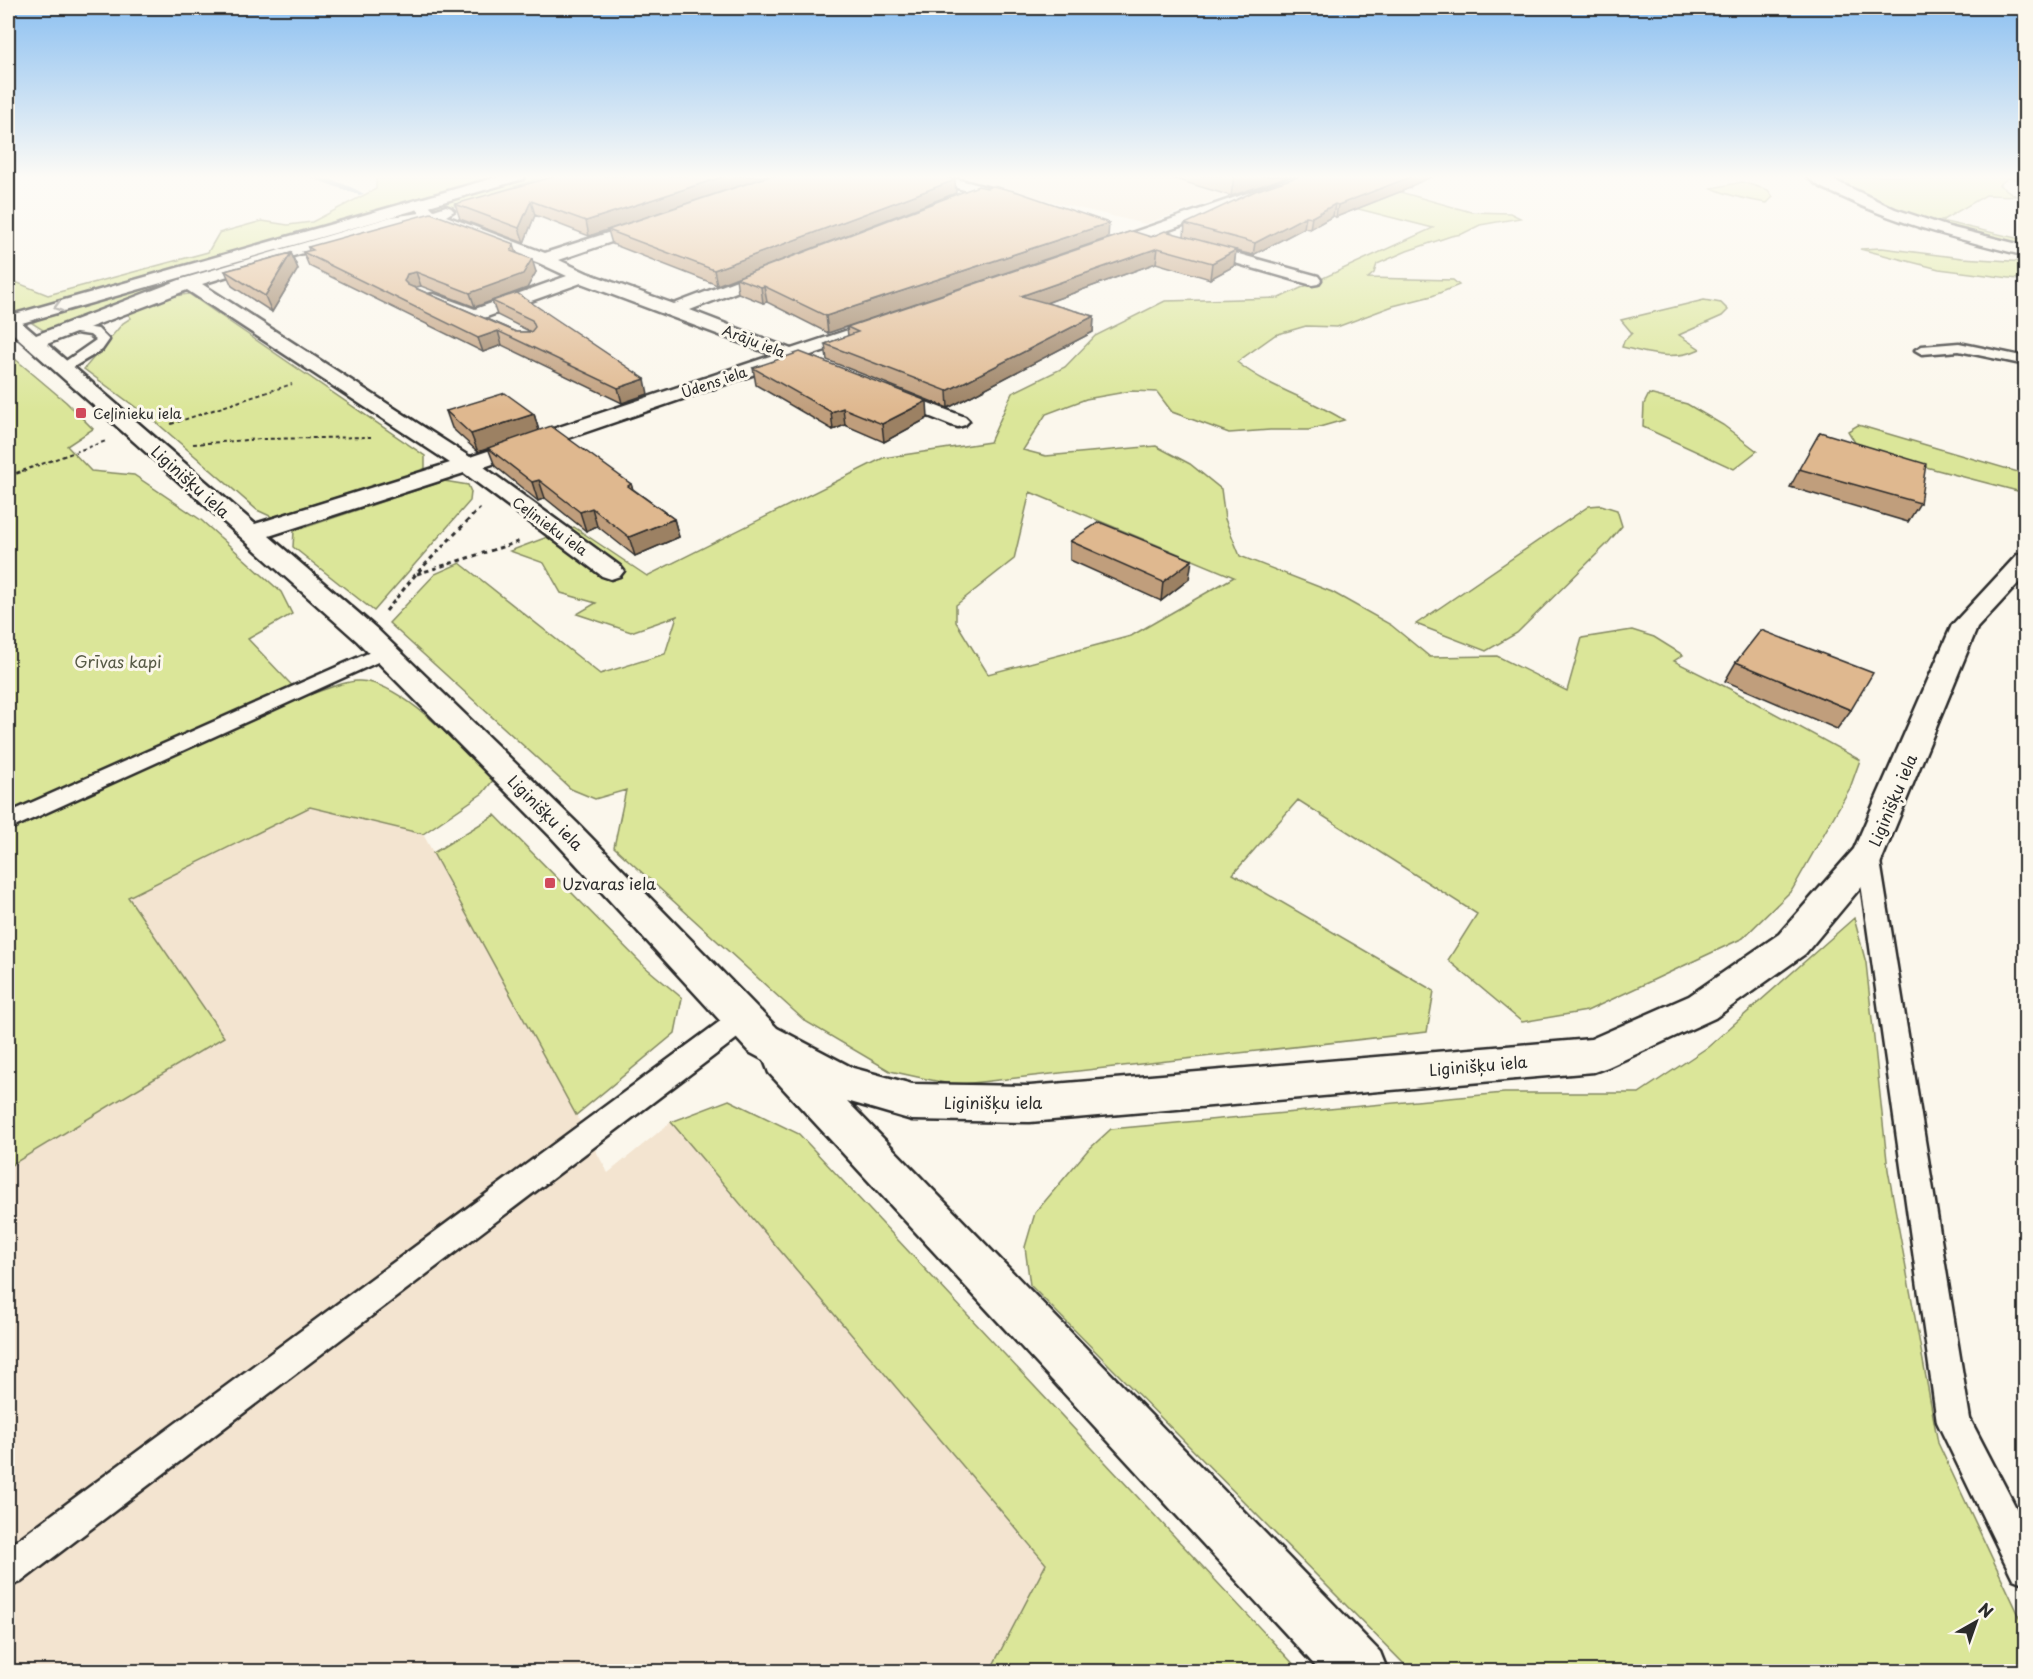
<svg xmlns="http://www.w3.org/2000/svg" width="2033" height="1679" font-family="'Playpen Sans',sans-serif">
	<style>
		.built { fill: #f3e4d0 }
		.green { fill: #dbe699; stroke: #838862; stroke-width: 1.5; fill-rule: evenodd }
		.lines { fill: none; stroke-linecap: round; stroke-linejoin: round }
		.stream { fill: #738faa; fill-rule: evenodd }
		.service-casing { stroke: #2b2b2b; stroke-width: 5 }
		.minor-casing { stroke: #2b2b2b; stroke-width: 5 }
		.secondary-casing { stroke: #2b2b2b; stroke-width: 5 }
		.path-far1 { stroke: #2b2b2b; stroke-width: 2; stroke-dasharray: 4 3; stroke-linecap: butt }
		.path { stroke: #2b2b2b; stroke-width: 3; stroke-dasharray: 4.5 4; stroke-linecap: butt }
		.service { fill: #fbf7ec; fill-rule: evenodd }
		.minor { fill: #fbf7ec; fill-rule: evenodd }
		.secondary { fill: #fbf7ec; fill-rule: evenodd }
		.wall { fill: #c09e7b; stroke: #2b2b2b; stroke-width: 1.5 }
		.shaded-wall { fill: #9c8164; stroke: #2b2b2b; stroke-width: 1.5 }
		.building { fill: #dfb88f; stroke: #2b2b2b; stroke-width: 1.5 }
		.oneway { stroke: #93918c }
		.poi-dot { fill: #d1495b; stroke: #fbf7ec; stroke-width: 2 }
		.labels { text-anchor: middle; dominant-baseline: central; stroke-width: 6; stroke-linejoin: round; paint-order: stroke }
		.far-street-label { font-size: 14px; fill: #2b2b2b; stroke: #fbf7ec }
		.far-poi-label { font-size: 14px; fill: #2b2b2b; stroke: #fbf7ec; text-anchor: start }
		.street-label { font-size: 16px; fill: #2b2b2b; stroke: #fbf7ec }
		.park-label { font-size: 16px; fill: #575a46; stroke: #fbf7ec }
		.poi-label { font-size: 16px; fill: #2b2b2b; stroke: #fbf7ec; text-anchor: start }
	</style>
	<rect width="100%" height="100%" fill="#fbf7ec"/>
	<filter id="ink" filterUnits="userSpaceOnUse"><feTurbulence type="fractalNoise" baseFrequency=".0167" numOctaves="2"/><feDisplacementMap in="SourceGraphic" scale="12" xChannelSelector="R" yChannelSelector="G"/><feConvolveMatrix kernelMatrix="1 2 1 2 8 2 1 2 1" color-interpolation-filters="sRGB"/></filter>
	<g filter="url(#ink)">
		<path class="built" d="M 946,176 L 1285,176 L 1145,224 Z
			M 310,807 L 423,834 L 608,1173 L 671,1122 L 1046,1565 L 990,1671 L 8,1672 L 8,1167 L 224,1037 L 127,897 Z"/>
		<path class="green" d="M 376,176 L 501,176 L 8,316 L 8,279 L 48,295 L 208,252 L 219,233 L 262,221 L 288,225 L 312,222 L 376,189 Z
			M 528,176 L 547,176 L 436,212 L 435,204 L 439,201 Z
			M 1343,176 L 1471,212 L 1510,213 L 1520,218 L 1480,225 L 1462,234 L 1451,236 L 1407,251 L 1377,264 L 1374,273 L 1368,278 L 1453,280 L 1459,285 L 1432,296 L 1393,306 L 1337,327 L 1306,326 L 1275,335 L 1237,362 C 1269,388 1309,398 1344,420 L 1309,430 L 1270,430 L 1229,433 L 1172,412 L 1157,392 L 1131,391 L 1086,399 L 1046,414 L 1023,450 L 1046,456 L 1156,446 L 1190,464 L 1221,489 L 1225,519 L 1240,556 L 1332,592 L 1391,625 L 1430,657 L 1497,656 L 1567,691 L 1582,638 L 1632,630 L 1654,637 L 1683,655 L 1674,661 L 1730,689 L 1860,760 L 1850,788 L 1792,890 L 1743,938 L 1587,1011 L 1522,1022 L 1448,960 L 1477,914 L 1298,800 L 1233,874 L 1434,991 L 1427,1032 L 954,1085 L 890,1071 L 805,1021 L 614,847 L 626,790 L 595,799 L 571,789 L 389,623 L 435,574 L 460,563 L 600,674 L 665,654 L 677,616 L 631,632 L 577,614 L 596,603 L 561,593 L 544,563 L 510,551 L 574,527 L 647,576 L 883,458 L 990,442 L 1012,393 L 1065,367 L 1095,336 L 1165,301 L 1279,298 L 1433,228 L 1288,191 ZM 1030,492 L 1234,577 L 1131,636 L 988,674 L 956,622 L 956,605 L 1014,559 Z
			M 1822,176 L 2025,176 L 2025,181 L 2008,178 L 1999,185 L 2016,196 L 1986,195 L 1941,221 L 2025,240 L 2025,249 L 1964,234 L 1895,211 Z
			M 1742,182 L 1768,190 L 1773,197 L 1767,203 C 1748,200 1729,196 1712,188 Z
			M 415,210 L 419,212 L 416,214 L 46,332 L 32,323 L 51,312 Z
			M 1882,248 L 1962,258 L 2025,262 L 2025,280 L 1939,269 L 1860,249 Z
			M 189,294 L 425,456 L 425,470 L 272,517 L 257,510 L 157,423 L 84,369 L 123,323 L 131,318 L 127,313 L 166,297 Z
			M 1704,300 L 1721,303 L 1728,310 L 1722,316 L 1679,335 L 1700,349 C 1675,361 1649,354 1622,347 L 1624,341 L 1632,333 L 1621,320 Z
			M 8,353 L 66,402 L 93,429 L 67,446 L 91,471 L 134,475 L 201,520 L 281,592 L 292,614 L 248,639 L 303,697 C 320,692 340,682 357,681 C 399,678 464,751 494,779 L 483,793 L 423,834 L 310,807 L 128,897 L 224,1037 L 8,1167 Z
			M 1649,394 L 1687,404 L 1723,425 L 1757,451 L 1734,469 L 1643,427 L 1644,404 Z
			M 1858,425 L 2025,474 L 2025,493 L 1880,455 L 1857,446 L 1848,431 Z
			M 444,481 L 468,485 L 471,492 L 470,501 L 374,611 L 293,547 L 294,531 Z
			M 1601,505 L 1617,510 L 1622,526 L 1607,544 L 1517,633 L 1486,651 L 1416,624 L 1589,506 Z
			M 495,815 L 644,966 L 682,998 L 675,1033 L 576,1115 L 433,853 Z
			M 1854,918 L 1866,963 L 1888,1170 L 1938,1443 L 2025,1628 L 2025,1671 L 1411,1671 L 1030,1285 L 1025,1247 L 1035,1213 L 1087,1151 L 1111,1129 L 1504,1093 L 1639,1093 L 1708,1047 Z
			M 729,1100 L 799,1134 L 1300,1671 L 990,1671 L 1046,1564 L 671,1122 Z"/>
		<g class="lines">
			<path class="stream" d="M 306,176 C 325,176 347,184 364,194 L 359,195 Z"/>
			<defs>
				<path id="service" d="M 73,325 L 98,329 L 109,340 L 102,350 L 65,372 L 60,371 L 58,368 L 60,365 L 96,340 L 90,335 L 69,332 L 67,329 Z
					M 1959,343 L 2026,357 L 2026,365 L 1959,351 L 1922,354 L 1915,350 L 1922,346 Z
					M 384,646 L 391,648 L 393,652 L 391,656 L 8,830 L 8,813 Z
					M 1868,847 L 1876,849 L 1879,855 L 1970,1419 L 2026,1527 L 2026,1584 L 2013,1579 L 1937,1422 L 1857,855 L 1860,849 Z
					M 743,1008 L 752,1011 L 756,1019 L 752,1027 L 21,1582 L 8,1587 L 8,1547 L 734,1011 Z"/>
				<path id="minor" d="M 920,176 L 945,176 L 1020,196 L 1022,199 L 1015,203 L 922,179 Z
					M 1297,176 L 1319,176 L 1317,179 L 1105,252 L 1099,254 L 1091,249 L 1093,246 Z
					M 1807,176 L 1825,176 L 1895,209 L 1949,227 L 2026,246 L 2026,256 C 1963,240 1900,225 1842,197 C 1831,192 1815,186 1807,176 Z
					M 420,200 L 425,201 L 434,210 L 446,206 L 451,208 L 454,211 L 446,216 L 545,253 L 648,220 L 658,220 L 661,223 L 658,226 L 559,260 L 587,273 L 674,304 L 779,264 L 785,265 L 787,269 L 785,273 L 690,310 L 791,349 L 866,324 L 873,326 L 875,330 L 873,334 L 808,356 L 810,359 L 807,363 L 800,365 L 790,362 L 484,467 L 620,566 L 624,571 L 620,576 L 611,579 L 602,576 L 464,473 L 269,536 L 377,629 L 577,823 L 777,1028 L 853,1068 L 912,1084 L 1030,1086 L 1591,1039 L 1689,996 L 1779,934 L 1854,849 L 1952,625 L 2017,555 L 2026,553 L 2026,575 L 1977,628 L 1880,864 L 1805,954 L 1715,1018 L 1608,1067 L 1594,1072 L 1030,1122 L 912,1120 L 847,1101 L 1380,1652 L 1388,1672 L 1321,1672 L 769,1073 L 764,1060 L 749,1052 L 553,839 L 357,641 L 8,329 L 9,316 L 15,317 L 36,335 L 182,279 L 391,217 L 420,213 L 413,204 ZM 430,221 L 539,263 L 567,276 L 475,309 L 434,294 L 428,295 L 425,299 L 428,303 L 469,319 L 481,319 L 581,283 L 773,355 L 470,457 L 202,284 L 398,224 ZM 187,290 L 450,463 L 255,524 L 47,344 Z
					M 1192,241 L 1318,276 L 1321,280 L 1318,284 L 1312,285 L 1186,249 L 1184,246 L 1186,243 Z
					M 887,387 L 965,417 L 969,421 L 965,425 L 958,427 L 951,425 L 880,397 L 877,393 L 880,389 Z"/>
				<path id="secondary" d="M 501,176 L 525,176 L 523,179 L 8,327 L 8,316 Z"/>
			</defs>
			<use href="#service" class="service-casing"/>
			<use href="#minor" class="minor-casing"/>
			<use href="#secondary" class="secondary-casing"/>
			<path class="path-far1" d="M 171,424 L 292,384
				M 193,444 L 261,439 L 371,437
				M 22,471 L 106,441"/>
			<path class="path" d="M 8,476 L 26,470
				M 417,574 L 521,541
				M 386,611 L 416,574 L 480,508"/>
			<use href="#service" class="service"/>
			<use href="#minor" class="minor"/>
			<use href="#secondary" class="secondary"/>
		</g>
		<path class="wall" d="M 769,176 L 589,236 L 535,215 L 524,243 L 460,219 L 455,204 Z
			M 1165,176 L 1289,176 L 1231,196 Z
			M 1411,186 L 1410,188 L 1336,217 L 1333,216 L 1310,229 L 1304,228 L 1253,255 L 1236,251 L 1234,266 L 1210,279 L 1156,263 L 1046,303 L 1094,316 L 1093,332 L 948,408 L 827,360 L 825,344 L 848,336 L 847,327 L 1151,237 L 1184,236 L 1185,224 Z
			M 956,193 L 717,285 L 612,244 L 608,230 Z
			M 1108,238 L 828,333 L 767,302 L 763,303 L 738,293 L 736,278 Z
			M 308,247 L 517,253 L 536,272 L 527,288 L 475,307 L 421,286 L 413,287 L 516,332 L 531,332 L 497,315 L 492,301 L 517,293 L 648,394 L 622,403 L 502,345 L 483,352 L 309,266 L 303,252 L 309,251 Z
			M 291,253 L 298,269 L 272,312 L 232,286 L 225,271 Z
			M 753,368 L 928,418 L 884,442 L 845,425 L 833,430 L 756,385 Z
			M 446,411 L 534,414 L 539,431 L 631,484 L 633,489 L 674,519 L 679,537 L 635,556 L 597,526 L 586,531 L 545,498 L 538,501 L 495,466 L 488,448 L 478,452 L 452,428 Z
			M 1820,432 L 1920,503 L 1908,522 L 1790,487 Z
			M 1070,541 L 1189,579 L 1161,601 L 1070,560 Z
			M 1736,662 L 1851,710 L 1837,729 L 1725,681 Z"/>
		<path class="shaded-wall" d="M 725,176 L 769,176 L 589,236 L 586,221 Z
			M 1234,176 L 1289,176 L 1231,196 Z
			M 1410,176 L 1433,176 L 1411,186 L 1410,188 L 1336,217 L 1338,205 Z
			M 955,180 L 956,193 L 717,285 L 714,270 Z
			M 531,201 L 535,215 L 524,243 L 519,228 Z
			M 1335,204 L 1333,216 L 1310,229 L 1312,217 Z
			M 1306,216 L 1304,228 L 1253,255 L 1255,243 Z
			M 1109,223 L 1108,238 L 828,333 L 826,316 Z
			M 514,244 L 518,257 L 511,251 Z
			M 1158,248 L 1156,263 L 1021,312 L 1021,296 Z
			M 1236,250 L 1234,266 L 1210,279 L 1212,263 Z
			M 291,253 L 298,269 L 272,312 L 265,296 Z
			M 532,259 L 536,272 L 527,288 L 475,307 L 470,293 Z
			M 416,272 L 421,286 L 412,288 L 409,294 L 404,281 L 407,274 Z
			M 764,286 L 767,302 L 763,303 L 761,287 Z
			M 1094,316 L 1093,332 L 948,408 L 947,391 Z
			M 498,331 L 502,345 L 483,352 L 478,338 Z
			M 645,379 L 648,394 L 622,403 L 618,388 Z
			M 927,401 L 928,418 L 884,442 L 882,424 Z
			M 843,408 L 845,425 L 833,430 L 831,412 Z
			M 534,414 L 539,431 L 478,452 L 471,434 Z
			M 539,480 L 545,498 L 538,501 L 532,482 Z
			M 592,508 L 597,526 L 586,531 L 580,512 Z
			M 674,519 L 679,537 L 635,556 L 629,537 Z
			M 1192,560 L 1189,579 L 1161,601 L 1163,582 Z"/>
		<path class="building" d="M 556,176 L 725,176 L 586,221 L 531,201 L 519,228 L 455,204 Z
			M 770,176 L 943,176 L 955,180 L 714,270 L 608,230 Z
			M 1300,176 L 1413,176 L 1338,205 L 1335,204 L 1312,217 L 1306,216 L 1255,243 L 1185,224 L 1255,191 Z
			M 978,186 L 987,188 L 993,186 L 1018,192 L 1109,223 L 826,316 L 764,286 L 761,287 L 736,278 Z
			M 431,213 L 514,244 L 511,251 L 532,259 L 523,274 L 470,293 L 416,272 L 407,274 L 404,281 L 408,285 L 516,332 L 531,332 L 535,327 L 532,320 L 492,301 L 517,293 L 645,379 L 618,388 L 498,331 L 478,338 L 303,252 L 313,250 L 308,247 Z
			M 1132,231 L 1151,237 L 1165,231 L 1236,250 L 1212,263 L 1158,248 L 1021,296 L 1094,316 L 947,391 L 825,344 L 858,332 L 847,327 Z
			M 291,253 L 265,296 L 225,271 Z
			M 800,352 L 927,401 L 882,424 L 843,408 L 831,412 L 753,368 Z
			M 505,393 L 534,414 L 471,434 L 446,411 Z
			M 551,426 L 631,484 L 628,486 L 674,519 L 629,537 L 592,508 L 580,512 L 539,480 L 532,482 L 488,448 Z
			M 1820,432 L 1926,464 L 1920,503 L 1799,469 Z
			M 1099,522 L 1192,560 L 1163,582 L 1070,541 Z
			M 1761,630 L 1873,673 L 1851,710 L 1736,662 Z"/>
		<defs><path id="oneway-chevron" d="M-2-3.5L2.5 0L-2 3.5" fill="none" stroke-width="1.6" stroke-linecap="round" stroke-linejoin="round" transform="scale(1.5)"/></defs>
		<use class="oneway" href="#oneway-chevron" transform="translate(58 307) rotate(164)"/>
	</g>
	<linearGradient id="sky" x2="0" y2="1"><stop stop-color="#8cc0f1"/><stop offset="0.43" stop-color="#fdfbf6"/><stop offset="1" stop-color="#fdfbf6" stop-opacity="0"/></linearGradient>
	<rect width="2033" height="411" fill="url(#sky)"/>
	<g class="poi-dot">
		<rect x="75" y="407" width="12" height="12" rx="3"/>
		<rect x="544" y="877" width="12" height="12" rx="3"/>
	</g>
	<g class="labels">
		<g class="far-street-label">
			<text transform="translate(754 341) rotate(21)">Arāju iela</text>
			<text transform="translate(714 382) rotate(-19)">Ūdens iela</text>
			<text transform="translate(550 526) rotate(36)">Ceļinieku iela</text>
		</g>
		<g class="far-poi-label">
			<text x="93" y="413">Ceļinieku iela</text>
		</g>
		<g class="street-label">
			<text transform="translate(191 481) rotate(42)">Liginišķu iela</text>
			<text transform="translate(1892 800) rotate(-67)">Liginišķu iela</text>
			<text transform="translate(546 812) rotate(45)">Liginišķu iela</text>
			<text transform="translate(1478 1065) rotate(-5)">Liginišķu iela</text>
			<text x="993" y="1102">Liginišķu iela</text>
		</g>
		<g class="park-label">
			<text x="118" y="661">Grīvas kapi</text>
		</g>
		<g class="poi-label">
			<text x="562" y="883">Uzvaras iela</text>
		</g>
	</g>
	<rect width="2033" height="1679" fill="none" stroke="#fbf7ec" stroke-width="30"/>
	<rect x="15" y="15" width="2003" height="1649" fill="none" stroke="#2b2b2b" stroke-width="2" filter="url(#ink)"/>
	<g transform="translate(1976 1622) rotate(40)" stroke="#fbf7ec" stroke-width="4.5" paint-order="stroke">
	<path d="M0-4.5L10 22L0 15L-10 22Z" fill="#2b2b2b"/>
	<text y="-9" font-size="16" font-weight="bold" text-anchor="middle" fill="#2b2b2b">N</text>
	</g>
</svg>
